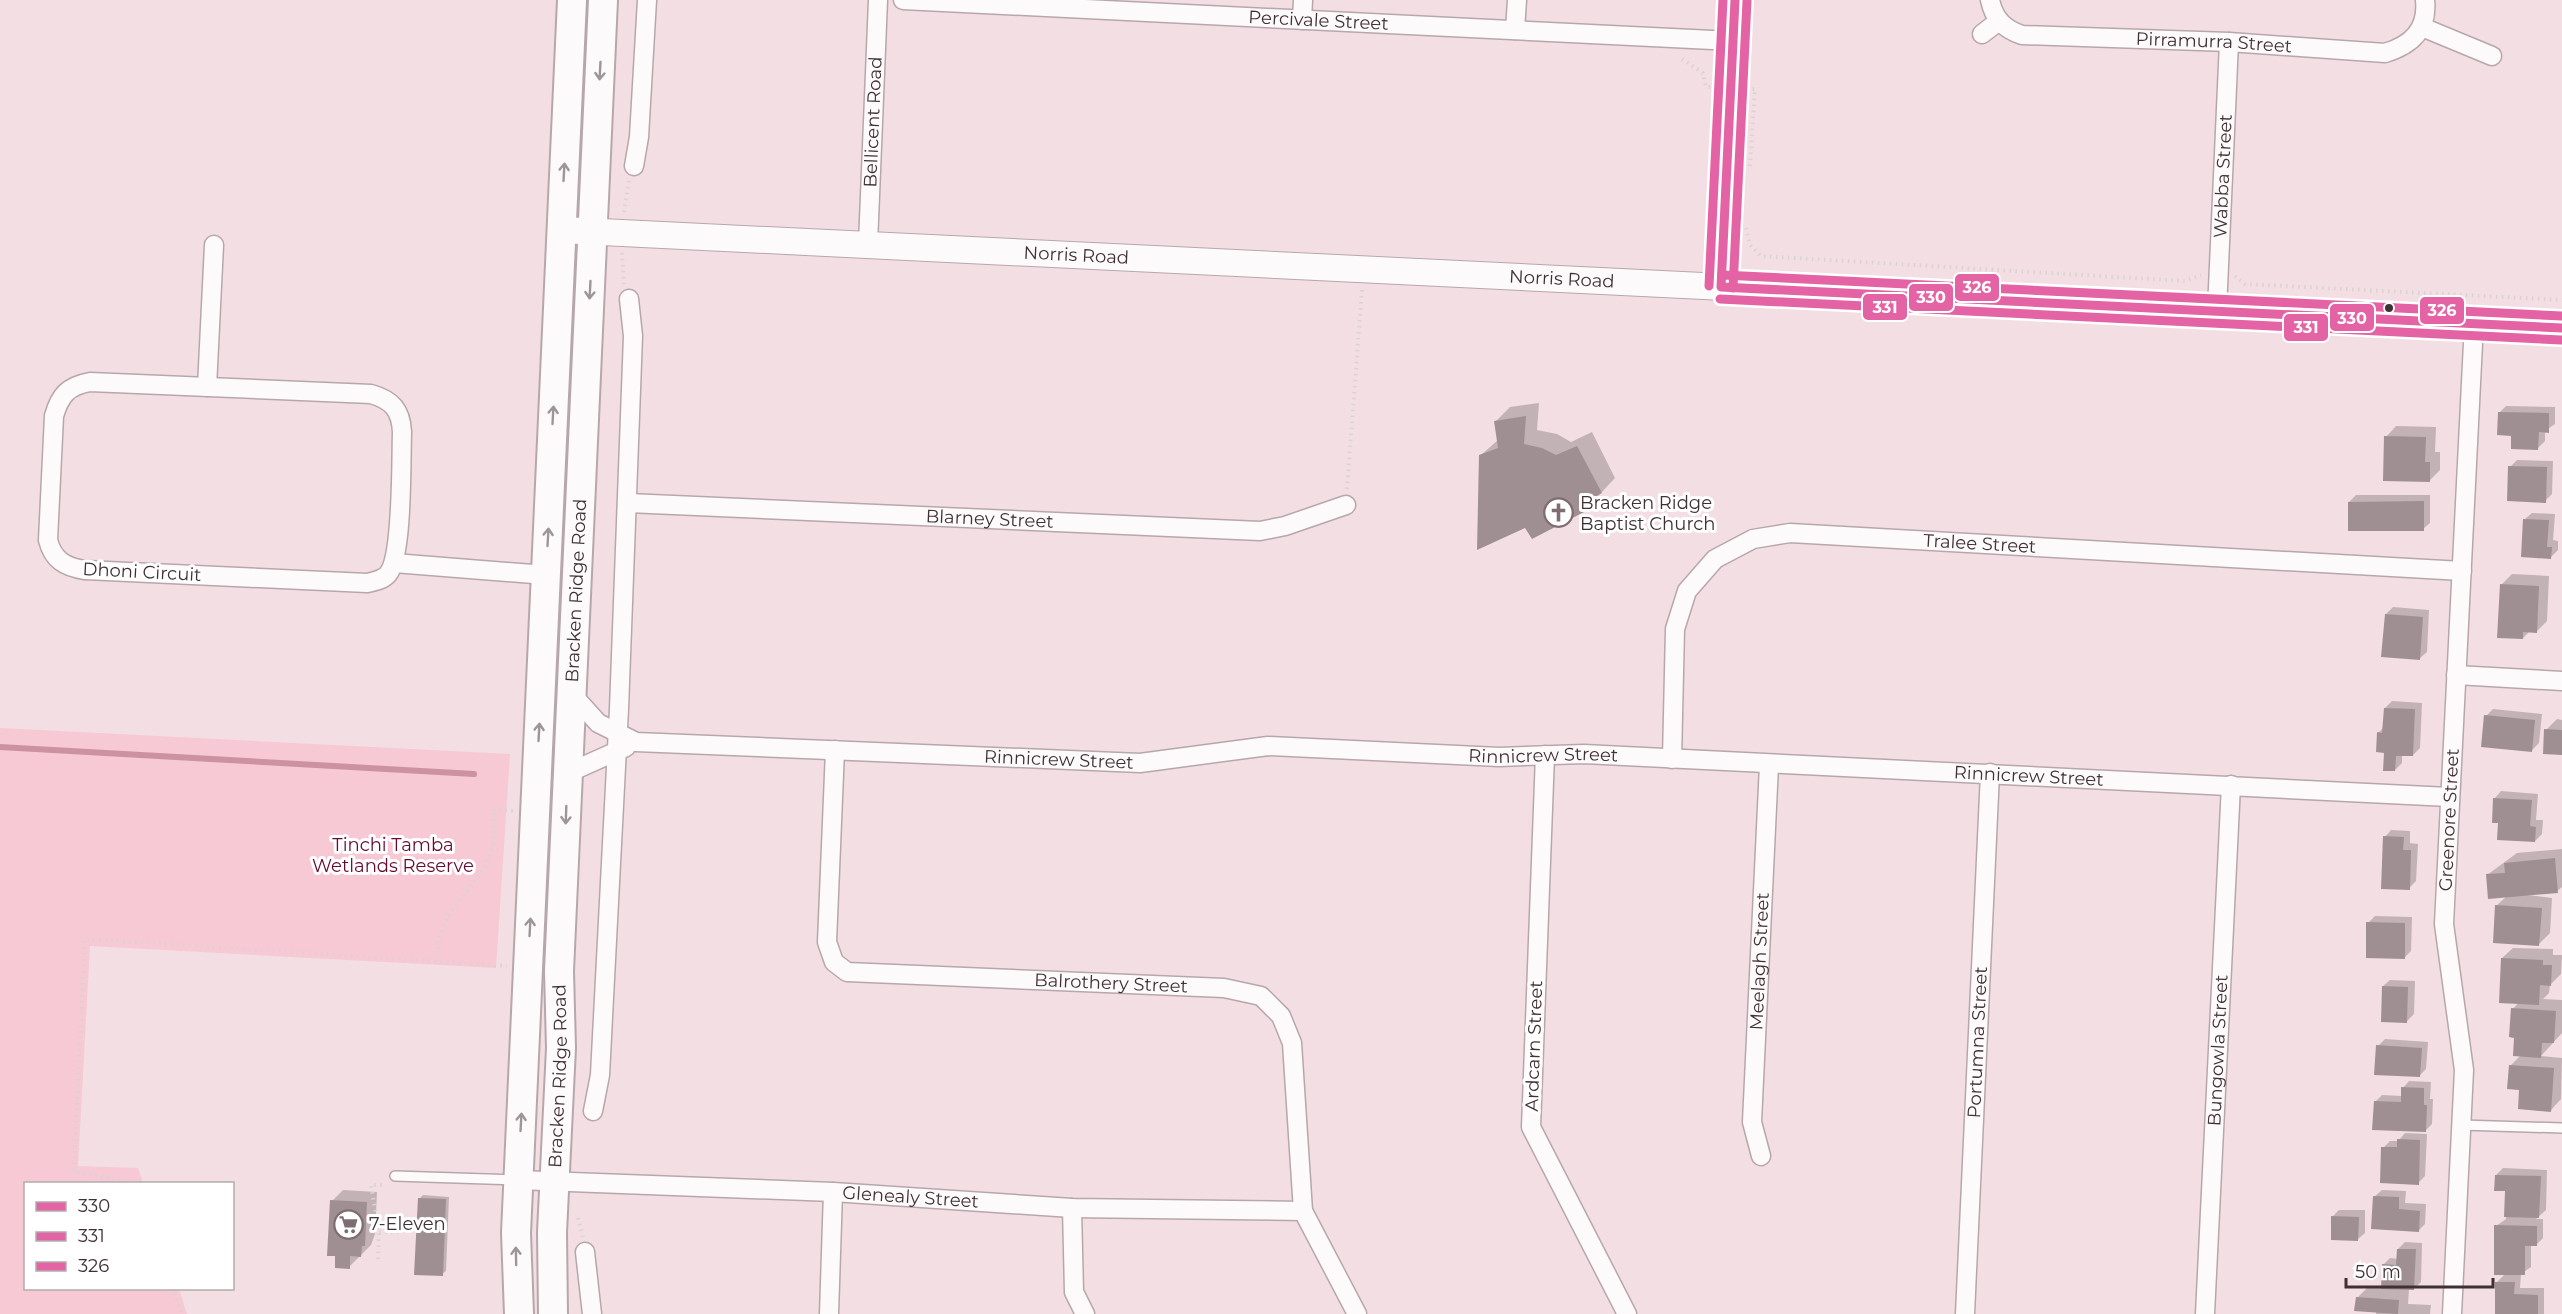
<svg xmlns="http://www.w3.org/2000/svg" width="2562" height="1314" font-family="Montserrat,sans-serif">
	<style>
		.green { fill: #f7c9d4 }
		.shadow { fill: #0003 }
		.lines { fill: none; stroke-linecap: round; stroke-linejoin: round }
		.stream { stroke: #cc92a2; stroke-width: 6 }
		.building { fill: #9f8f93 }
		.service-casing { stroke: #b7a7ab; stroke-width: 12 }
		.minor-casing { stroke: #b7a7ab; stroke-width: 21 }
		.tertiary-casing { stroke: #b7a7ab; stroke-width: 26 }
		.secondary-casing { stroke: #b7a7ab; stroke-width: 28 }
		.primary-casing { stroke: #b7a7ab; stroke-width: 32 }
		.path { stroke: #d9d3d4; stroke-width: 4; stroke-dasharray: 1.5 4.5; stroke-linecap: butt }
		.service { stroke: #fdfafb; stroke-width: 9 }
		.minor { stroke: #fdfafb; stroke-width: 18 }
		.tertiary { stroke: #fdfafb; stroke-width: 22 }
		.secondary { stroke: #fdfafb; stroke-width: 26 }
		.primary { stroke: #fdfafb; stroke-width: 28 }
		.bus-1-casing { stroke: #fff; stroke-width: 14 }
		.bus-2-casing { stroke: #fff; stroke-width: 14 }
		.bus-3-casing { stroke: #fff; stroke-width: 14 }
		.bus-1 { stroke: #e463a4; stroke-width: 9 }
		.bus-2 { stroke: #e463a4; stroke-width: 9 }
		.bus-3 { stroke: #e463a4; stroke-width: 9 }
		.oneway { stroke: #9e9597 }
		.bus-dot { fill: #3f3033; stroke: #fff; stroke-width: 2 }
		.labels { text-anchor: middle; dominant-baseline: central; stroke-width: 6; stroke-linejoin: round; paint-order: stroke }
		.street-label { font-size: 18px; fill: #3f3033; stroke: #fff }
		.poi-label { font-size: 18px; fill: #3f3033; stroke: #fff; text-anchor: start }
		.park-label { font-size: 18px; fill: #670a31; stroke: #fff }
		.line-badge { stroke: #fff; stroke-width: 2 }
		.badge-label { font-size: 16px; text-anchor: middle; font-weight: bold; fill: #fff }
	</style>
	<rect width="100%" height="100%" fill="#f3dee3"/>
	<path class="green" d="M 0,728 L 510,754 L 496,968 L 90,946 L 78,1166 L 138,1168 L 143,1183 L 26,1184 L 26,1288 L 179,1289 L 187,1314 L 0,1314 Z"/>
	<path class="shadow" d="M 1539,403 L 1537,430 L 1557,434 L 1571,442 L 1592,432 L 1615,478 L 1585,510 L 1533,537 L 1481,455 L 1498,440 L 1495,422 L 1510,407 Z
		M 2506,406 L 2555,407 L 2555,424 L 2545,431 L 2545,441 L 2538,448 L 2513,434 L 2499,413 Z
		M 2396,426 L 2436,427 L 2435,452 L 2440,452 L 2440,470 L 2429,481 L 2386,437 Z
		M 2517,460 L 2553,461 L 2552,494 L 2545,501 L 2510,467 Z
		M 2356,495 L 2430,495 L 2430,523 L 2423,529 L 2349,502 Z
		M 2532,513 L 2555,514 L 2553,540 L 2558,541 L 2558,550 L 2551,557 L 2525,519 Z
		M 2512,574 L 2549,576 L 2547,621 L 2537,631 L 2530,631 L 2523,638 L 2501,585 Z
		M 2393,607 L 2429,610 L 2427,652 L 2420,658 L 2386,614 Z
		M 2392,701 L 2422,703 L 2420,748 L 2413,755 L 2402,754 L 2402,763 L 2395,770 L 2378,733 L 2384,727 L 2385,708 Z
		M 2493,709 L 2542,714 L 2539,743 L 2532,750 L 2486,716 Z
		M 2557,719 L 2562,720 L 2562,753 L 2546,730 Z
		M 2501,791 L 2538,794 L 2536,820 L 2543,820 L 2542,834 L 2535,841 L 2500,822 L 2495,798 Z
		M 2391,830 L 2410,831 L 2410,843 L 2418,844 L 2416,881 L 2409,888 L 2385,837 Z
		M 2562,849 L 2562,887 L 2557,891 L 2520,894 L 2552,898 L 2550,933 L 2539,944 L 2496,906 L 2507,896 L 2487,875 L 2517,853 Z
		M 2375,916 L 2412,917 L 2411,951 L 2404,958 L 2368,923 Z
		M 2513,948 L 2553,949 L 2553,955 L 2562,955 L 2561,974 L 2550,985 L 2549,993 L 2543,999 L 2562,1000 L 2562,1033 L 2541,1056 L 2562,1058 L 2561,1099 L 2551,1110 L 2520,1088 L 2510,1066 L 2521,1055 L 2513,1009 L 2519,1002 L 2502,958 Z
		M 2390,980 L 2415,981 L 2414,1014 L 2407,1021 L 2383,986 Z
		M 2385,1039 L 2428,1042 L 2426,1069 L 2419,1076 L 2378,1046 Z
		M 2409,1081 L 2431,1082 L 2430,1099 L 2433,1099 L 2432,1124 L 2425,1131 L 2375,1102 L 2382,1095 L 2402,1096 L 2403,1088 Z
		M 2405,1133 L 2427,1134 L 2425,1176 L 2418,1183 L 2383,1148 L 2390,1141 L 2398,1141 Z
		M 2503,1168 L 2547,1170 L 2546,1210 L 2536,1219 L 2543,1219 L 2543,1238 L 2536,1245 L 2531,1245 L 2531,1267 L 2521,1274 L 2520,1288 L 2544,1288 L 2544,1314 L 2496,1314 L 2497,1282 L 2506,1273 L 2496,1226 L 2506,1219 L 2507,1190 L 2496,1175 Z
		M 343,1190 L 377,1192 L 375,1234 L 371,1245 L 349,1267 L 332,1201 Z
		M 2382,1190 L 2406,1191 L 2405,1203 L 2426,1204 L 2425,1224 L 2418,1231 L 2375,1196 Z
		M 423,1195 L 449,1197 L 446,1271 L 442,1274 L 420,1198 Z
		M 2339,1210 L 2365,1210 L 2365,1233 L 2358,1239 L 2332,1217 Z
		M 2405,1242 L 2422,1243 L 2421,1282 L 2414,1289 L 2409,1289 L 2408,1304 L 2431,1305 L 2430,1314 L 2376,1314 L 2376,1311 L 2357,1298 L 2368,1287 L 2382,1288 L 2383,1265 L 2390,1258 L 2398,1259 L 2398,1249 Z"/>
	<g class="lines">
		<path class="stream" d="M 0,747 L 474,774"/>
	</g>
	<path class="building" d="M 2498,412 L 2549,413 L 2549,433 L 2539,432 L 2538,450 L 2511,449 L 2511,436 L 2497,435 Z
		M 1526,416 L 1524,444 L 1542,448 L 1556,455 L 1577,446 L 1602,493 L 1581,504 L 1586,511 L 1532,539 L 1525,528 L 1477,550 L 1479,455 L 1498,448 L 1494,421 Z
		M 2384,436 L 2426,437 L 2425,462 L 2430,462 L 2430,482 L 2383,481 Z
		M 2508,466 L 2547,467 L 2546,503 L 2507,501 Z
		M 2424,501 L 2424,531 L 2348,531 L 2348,502 Z
		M 2523,519 L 2549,520 L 2547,547 L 2552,547 L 2551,559 L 2521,557 Z
		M 2500,584 L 2539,586 L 2537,633 L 2523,632 L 2523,639 L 2497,638 Z
		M 2385,614 L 2423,617 L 2420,660 L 2381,657 Z
		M 2384,708 L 2415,709 L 2413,756 L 2396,756 L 2395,771 L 2383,771 L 2384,753 L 2376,752 L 2377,732 L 2382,733 Z
		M 2484,715 L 2535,720 L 2532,752 L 2481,747 Z
		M 2544,729 L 2562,730 L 2562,755 L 2543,754 Z
		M 2493,798 L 2532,800 L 2530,826 L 2536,827 L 2535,842 L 2497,840 L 2498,823 L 2492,823 Z
		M 2383,836 L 2404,837 L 2403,850 L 2411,850 L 2410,890 L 2381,889 Z
		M 2555,858 L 2558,893 L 2488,899 L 2486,874 L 2505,873 L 2504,863 Z
		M 2495,905 L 2542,908 L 2539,946 L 2493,943 Z
		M 2366,922 L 2405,923 L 2405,959 L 2366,958 Z
		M 2501,958 L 2543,960 L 2543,965 L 2552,965 L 2551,986 L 2540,985 L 2539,1005 L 2499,1003 Z
		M 2382,986 L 2408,987 L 2407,1023 L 2381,1022 Z
		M 2511,1008 L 2556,1011 L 2554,1043 L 2542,1043 L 2541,1058 L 2513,1056 L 2514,1038 L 2509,1037 Z
		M 2376,1045 L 2422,1048 L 2420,1077 L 2374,1075 Z
		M 2509,1065 L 2554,1068 L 2551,1112 L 2518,1109 L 2519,1090 L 2507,1089 Z
		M 2401,1087 L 2424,1088 L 2424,1105 L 2427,1105 L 2426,1132 L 2372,1130 L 2374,1101 L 2401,1102 Z
		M 2397,1139 L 2420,1140 L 2419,1185 L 2380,1183 L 2381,1147 L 2397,1147 Z
		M 2495,1175 L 2541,1176 L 2539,1218 L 2504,1217 L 2505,1191 L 2494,1191 Z
		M 2373,1196 L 2399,1197 L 2399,1209 L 2420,1211 L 2419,1232 L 2371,1229 Z
		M 418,1198 L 446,1199 L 443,1276 L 414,1275 Z
		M 330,1200 L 367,1202 L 365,1246 L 362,1246 L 361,1257 L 350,1256 L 350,1269 L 335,1268 L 335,1256 L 327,1256 Z
		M 2331,1216 L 2359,1217 L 2358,1241 L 2331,1240 Z
		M 2494,1225 L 2537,1226 L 2537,1246 L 2525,1246 L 2525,1275 L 2494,1275 Z
		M 2397,1249 L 2416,1249 L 2414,1290 L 2381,1289 L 2382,1264 L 2396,1265 Z
		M 2495,1282 L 2515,1282 L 2514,1294 L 2538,1295 L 2538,1314 L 2495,1314 Z
		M 2356,1297 L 2399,1300 L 2398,1314 L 2354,1311 Z"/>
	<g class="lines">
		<defs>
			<path id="service" d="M 2461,1125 L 2562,1128
				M 395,1176 L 516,1180"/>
			<g id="minor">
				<path id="s1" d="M 903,0 L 1733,41"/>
				<path id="s2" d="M 1990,0 C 1994,19 2004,29 2022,35 L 2229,42 L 2385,53 C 2412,45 2428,29 2425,0"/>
				<path d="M 1302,20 L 1303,0"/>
				<path d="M 2422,27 L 2492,56"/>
				<path d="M 1515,30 L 1517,0"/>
				<path d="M 1982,34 L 1999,21"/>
				<path d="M 634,166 L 639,137 L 647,0"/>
				<path id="s3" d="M 868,244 L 878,0"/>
				<path id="s4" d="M 2217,310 L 2229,42"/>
				<path d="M 90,382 L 371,394 C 392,400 401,410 402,432 C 401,459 403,556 388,574 C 383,580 375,581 367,583 L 85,570 C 65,567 53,560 48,540 L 54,416 C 60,395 68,386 90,382 Z"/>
				<path d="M 207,387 L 214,245"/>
				<path id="s5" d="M 628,503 L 1260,531 L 1285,526 L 1346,505"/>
				<path d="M 394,563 L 546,575"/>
				<path d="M 2456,675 L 2562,681"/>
				<path id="s6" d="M 571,693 L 598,723 L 636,742 L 1140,763 L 1268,746 L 1499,757 L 1584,754 L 2449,797"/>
				<path id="s7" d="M 835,750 L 827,942 L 834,962 L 847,972 L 1224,988 L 1261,996 L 1281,1016 L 1292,1043 L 1303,1211 L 1357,1314"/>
				<path d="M 1545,755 L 1531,1127 L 1627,1314"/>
				<path id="s8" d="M 1672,759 L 1675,629 L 1687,591 L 1715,559 L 1753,539 L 1790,533 L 2462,571"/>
				<path d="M 568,773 L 626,747"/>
				<path d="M 593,1111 L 600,1075 L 619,709 L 633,336 L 629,299"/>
				<path id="s9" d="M 1761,1156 L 1752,1122 L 1769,765"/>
				<path id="s10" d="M 518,1180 L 833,1192 L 1072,1208 L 1303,1211"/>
				<path d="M 1072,1208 L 1074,1292 L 1085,1314"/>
				<path d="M 585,1252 L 592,1314"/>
				<path d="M 829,1314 L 833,1192"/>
				<path id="s11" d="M 1965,1314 L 1990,773"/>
				<path id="s12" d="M 2205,1314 L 2231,785"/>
				<path id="s13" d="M 2452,1314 L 2464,1070 L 2444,924 L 2474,323"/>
			</g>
			<path id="tertiary" d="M 1721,287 L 1735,0"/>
			<g id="secondary">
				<path id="s14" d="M 561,230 L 2562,328"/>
			</g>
			<g id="primary">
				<path d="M 519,1314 L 516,1233 L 572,0"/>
				<path id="s15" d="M 553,1314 L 552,1232 L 561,1048 L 559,971 L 603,0"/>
			</g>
		</defs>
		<use href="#service" class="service-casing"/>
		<use href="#minor" class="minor-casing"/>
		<use href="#tertiary" class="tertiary-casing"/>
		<use href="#secondary" class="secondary-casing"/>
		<use href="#primary" class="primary-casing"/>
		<path class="path" d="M 1682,59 L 1703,73 L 1706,87 L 1710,87
			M 1750,166 L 1755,89 L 1751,89
			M 624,212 L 629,181
			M 1746,228 L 1750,245 L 1761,256 L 2185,281 L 2201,275
			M 622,253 L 624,284
			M 2235,276 L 2245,284 L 2562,300
			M 1347,489 L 1362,290
			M 436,961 L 438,942 L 447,918 L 485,867 L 493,844 L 493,809 L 513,811
			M 132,1184 L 74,1171 L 85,939 L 507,966
			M 578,1218 L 583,1237
			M 379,1232 L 400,1232
			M 378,1259 L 379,1232 L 371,1185 L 386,1185
			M 172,1288 L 182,1314"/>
		<use href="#service" class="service"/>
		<use href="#minor" class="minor"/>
		<use href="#tertiary" class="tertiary"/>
		<use href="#secondary" class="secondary"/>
		<use href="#primary" class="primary"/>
		<defs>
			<path id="bus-1" d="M 1721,287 L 2562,328
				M 1721,287 L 1735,0"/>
			<path id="bus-2" d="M 1733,288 L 1747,1
				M 1720,299 L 2561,340"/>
			<path id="bus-3" d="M 1722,275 L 2562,316
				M 1709,286 L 1723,0"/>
		</defs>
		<use href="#bus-1" class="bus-1-casing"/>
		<use href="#bus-2" class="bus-2-casing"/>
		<use href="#bus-3" class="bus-3-casing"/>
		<use href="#bus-1" class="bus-1"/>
		<use href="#bus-2" class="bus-2"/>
		<use href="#bus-3" class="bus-3"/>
	</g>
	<defs><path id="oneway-shaft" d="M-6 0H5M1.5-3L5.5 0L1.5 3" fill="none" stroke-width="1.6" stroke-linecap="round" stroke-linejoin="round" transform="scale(1.5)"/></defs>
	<g class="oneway">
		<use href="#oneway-shaft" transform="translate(600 71) rotate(93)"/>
		<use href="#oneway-shaft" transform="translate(564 172) rotate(-87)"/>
		<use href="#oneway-shaft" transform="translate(590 290) rotate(93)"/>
		<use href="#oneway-shaft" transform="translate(553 415) rotate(-87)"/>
		<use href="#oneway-shaft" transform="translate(548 537) rotate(-87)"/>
		<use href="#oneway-shaft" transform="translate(539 732) rotate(-87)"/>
		<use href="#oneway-shaft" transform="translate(566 815) rotate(92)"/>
		<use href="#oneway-shaft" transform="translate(530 927) rotate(-87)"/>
		<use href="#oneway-shaft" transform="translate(521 1122) rotate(-87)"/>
		<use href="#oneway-shaft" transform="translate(516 1256) rotate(-91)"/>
	</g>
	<defs>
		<symbol id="church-ring" viewBox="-11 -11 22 22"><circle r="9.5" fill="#fff" stroke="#7e6d71" stroke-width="1.5"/><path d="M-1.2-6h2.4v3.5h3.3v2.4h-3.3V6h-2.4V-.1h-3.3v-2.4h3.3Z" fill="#7e6d71"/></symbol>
		<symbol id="supermarket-ring" viewBox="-11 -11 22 22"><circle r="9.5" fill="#fff" stroke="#7e6d71" stroke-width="1.5"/><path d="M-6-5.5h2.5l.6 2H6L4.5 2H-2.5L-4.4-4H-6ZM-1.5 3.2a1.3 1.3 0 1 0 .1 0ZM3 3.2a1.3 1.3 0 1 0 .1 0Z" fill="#7e6d71"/></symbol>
	</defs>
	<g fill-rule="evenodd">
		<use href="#church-ring" x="1542" y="496" width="33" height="33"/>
		<use href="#supermarket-ring" x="332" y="1208" width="33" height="33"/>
	</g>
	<circle class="bus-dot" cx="2389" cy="308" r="5"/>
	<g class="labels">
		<g class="street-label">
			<text stroke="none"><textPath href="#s1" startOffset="416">Percivale Street</textPath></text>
			<text stroke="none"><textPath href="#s2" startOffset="242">Pirramurra Street</textPath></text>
			<text stroke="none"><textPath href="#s3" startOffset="122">Bellicent Road</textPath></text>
			<text stroke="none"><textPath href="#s4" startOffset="134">Wabba Street</textPath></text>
			<text stroke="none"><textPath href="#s14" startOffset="516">Norris Road</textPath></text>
			<text stroke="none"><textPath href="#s14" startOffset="1002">Norris Road</textPath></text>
			<text stroke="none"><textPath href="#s5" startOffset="362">Blarney Street</textPath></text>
			<text stroke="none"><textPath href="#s8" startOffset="483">Tralee Street</textPath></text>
			<text transform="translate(142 572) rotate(3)">Dhoni Circuit</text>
			<text stroke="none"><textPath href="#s15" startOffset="724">Bracken Ridge Road</textPath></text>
			<text stroke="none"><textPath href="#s6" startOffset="992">Rinnicrew Street</textPath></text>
			<text stroke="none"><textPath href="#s6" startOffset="506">Rinnicrew Street</textPath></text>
			<text stroke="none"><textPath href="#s6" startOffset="1478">Rinnicrew Street</textPath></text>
			<text stroke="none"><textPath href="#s13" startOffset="496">Greenore Street</textPath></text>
			<text stroke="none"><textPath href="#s9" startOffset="196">Meelagh Street</textPath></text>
			<text stroke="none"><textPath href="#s7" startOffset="494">Balrothery Street</textPath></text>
			<text stroke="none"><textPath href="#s11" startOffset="272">Portumna Street</textPath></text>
			<text transform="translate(1534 1046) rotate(-88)">Ardcarn Street</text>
			<text stroke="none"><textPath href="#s12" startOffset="264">Bungowla Street</textPath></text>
			<text stroke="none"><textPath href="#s15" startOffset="238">Bracken Ridge Road</textPath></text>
			<text stroke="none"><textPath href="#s10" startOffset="393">Glenealy Street</textPath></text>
		</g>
		<g class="poi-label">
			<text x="1580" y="503">Bracken Ridge<tspan x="1580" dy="21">Baptist Church</tspan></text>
			<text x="369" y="1224">7-Eleven</text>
		</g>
		<g class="park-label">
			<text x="393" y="845">Tinchi Tamba<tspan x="393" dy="21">Wetlands Reserve</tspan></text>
		</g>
	</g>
	<g class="line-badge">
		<rect x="1954" y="273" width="46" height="29" rx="6" fill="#e463a4"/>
		<rect x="1908" y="283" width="46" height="29" rx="6" fill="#e463a4"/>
		<rect x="1862" y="293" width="46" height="28" rx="6" fill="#e463a4"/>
		<rect x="2419" y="296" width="46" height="29" rx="6" fill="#e463a4"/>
		<rect x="2329" y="303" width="46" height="29" rx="6" fill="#e463a4"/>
		<rect x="2283" y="313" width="46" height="29" rx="6" fill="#e463a4"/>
	</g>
	<g class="badge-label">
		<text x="1977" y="293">326</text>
		<text x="1931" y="303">330</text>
		<text x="1885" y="313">331</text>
		<text x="2442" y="316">326</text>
		<text x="2352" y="324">330</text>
		<text x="2306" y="333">331</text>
	</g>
	<rect x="24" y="1182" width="210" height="108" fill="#ffffff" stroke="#b2acad" stroke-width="1.5"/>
	<rect x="36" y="1202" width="30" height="9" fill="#e463a4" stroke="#b2acad" stroke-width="1.5"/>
	<text x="78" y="1212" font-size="18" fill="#3f3033">330</text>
	<rect x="36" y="1232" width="30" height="9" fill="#e463a4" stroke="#b2acad" stroke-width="1.5"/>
	<text x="78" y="1242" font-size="18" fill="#3f3033">331</text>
	<rect x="36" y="1262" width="30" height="9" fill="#e463a4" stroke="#b2acad" stroke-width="1.5"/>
	<text x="78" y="1272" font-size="18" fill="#3f3033">326</text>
	<path d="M2346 1278v9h147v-9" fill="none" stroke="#3f3033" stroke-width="3"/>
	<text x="2355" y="1278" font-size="18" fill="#3f3033" stroke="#ffffff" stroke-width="4.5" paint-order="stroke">50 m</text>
</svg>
